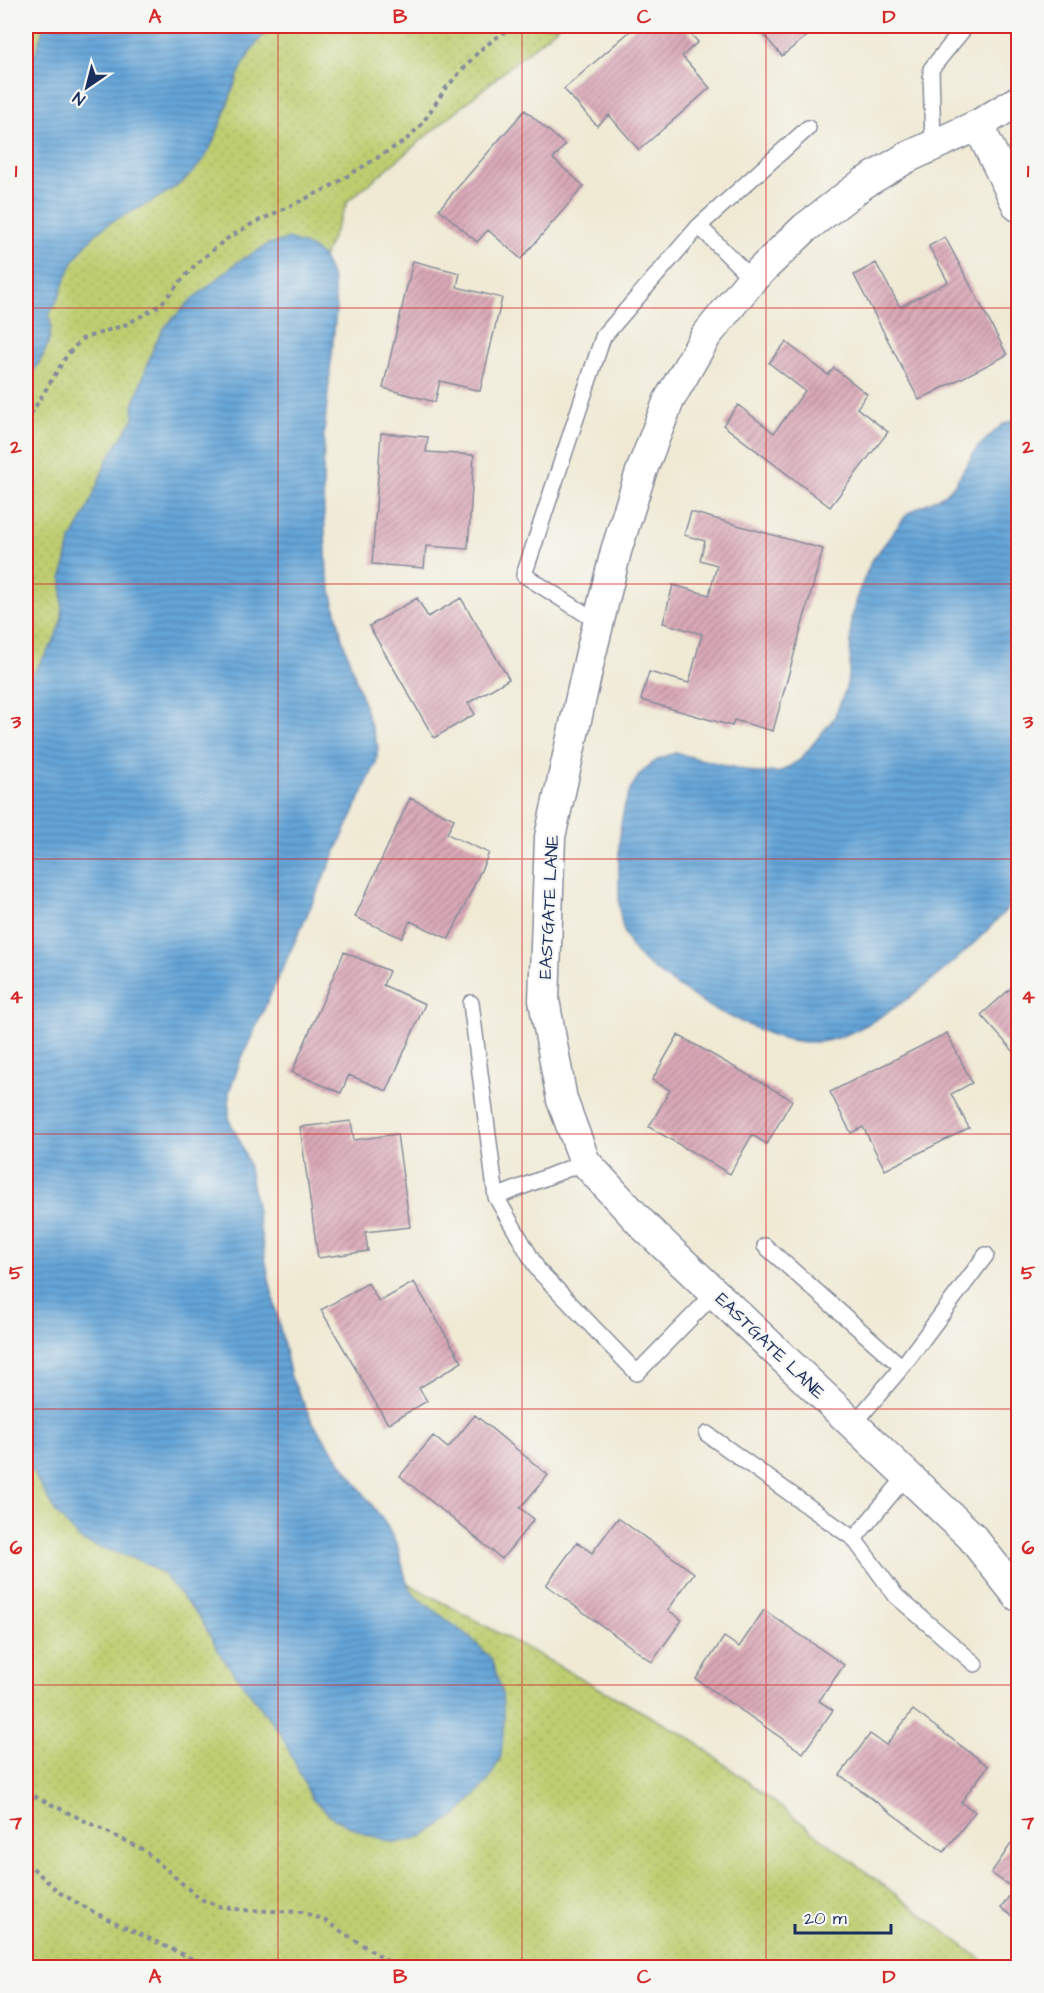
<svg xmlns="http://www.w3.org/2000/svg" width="1044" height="1993" font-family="'Architects Daughter',sans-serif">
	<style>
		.grass { fill: url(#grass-dots); stroke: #6c7e67; stroke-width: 1.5 }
		.water { fill: url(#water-rules); stroke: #406a9a; stroke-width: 1.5 }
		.building { fill: url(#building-hatch) }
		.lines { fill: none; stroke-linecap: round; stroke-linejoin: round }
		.service-casing { stroke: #868c9a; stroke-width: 18 }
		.minor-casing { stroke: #868c9a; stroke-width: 33 }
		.path { stroke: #868c9a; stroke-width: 4; stroke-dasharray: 4.5 4.5; stroke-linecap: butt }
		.service { stroke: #fff; stroke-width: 15 }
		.minor { stroke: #fff; stroke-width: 30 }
		.grid { fill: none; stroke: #d62828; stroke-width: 1.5; stroke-opacity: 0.55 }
		.labels { text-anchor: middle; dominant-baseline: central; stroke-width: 4.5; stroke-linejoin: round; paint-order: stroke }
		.street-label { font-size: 18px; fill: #1b2f5e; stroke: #f6f6f2 }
		.neatline { fill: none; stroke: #d62828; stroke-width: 2 }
		.grid-label { font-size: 20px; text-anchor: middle; font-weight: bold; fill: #d62828 }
	</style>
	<defs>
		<pattern id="grass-dots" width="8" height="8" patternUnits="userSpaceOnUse" patternTransform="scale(1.5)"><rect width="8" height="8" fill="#becd70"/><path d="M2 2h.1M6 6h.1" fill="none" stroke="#a3b063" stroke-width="1.8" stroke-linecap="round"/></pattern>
		<pattern id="water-rules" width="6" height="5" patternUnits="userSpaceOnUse" patternTransform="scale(1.5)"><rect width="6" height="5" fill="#64a4d7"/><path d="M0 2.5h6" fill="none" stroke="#5286b2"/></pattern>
		<pattern id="building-hatch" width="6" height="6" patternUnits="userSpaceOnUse" patternTransform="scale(1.5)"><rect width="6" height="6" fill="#daa9b7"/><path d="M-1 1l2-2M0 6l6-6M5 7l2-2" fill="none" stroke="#b08a98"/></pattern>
	</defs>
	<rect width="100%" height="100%" fill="#f6f6f2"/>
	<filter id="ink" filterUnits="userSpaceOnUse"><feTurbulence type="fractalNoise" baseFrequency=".0167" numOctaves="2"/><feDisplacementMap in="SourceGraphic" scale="12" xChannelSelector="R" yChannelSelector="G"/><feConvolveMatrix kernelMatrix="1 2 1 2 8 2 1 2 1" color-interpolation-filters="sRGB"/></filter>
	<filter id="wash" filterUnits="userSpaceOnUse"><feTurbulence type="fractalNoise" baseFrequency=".008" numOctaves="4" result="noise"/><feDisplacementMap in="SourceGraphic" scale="24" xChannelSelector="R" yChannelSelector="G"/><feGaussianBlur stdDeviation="1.35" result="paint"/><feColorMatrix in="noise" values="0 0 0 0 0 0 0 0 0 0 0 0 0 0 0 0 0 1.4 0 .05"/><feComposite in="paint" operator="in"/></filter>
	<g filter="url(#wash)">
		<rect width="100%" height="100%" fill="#f0ead5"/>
		<path class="grass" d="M 26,26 L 559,26 L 348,201 L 55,872 L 320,1535 L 690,1738 L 991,1967 L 26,1968 Z"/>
		<path class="water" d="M 44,26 L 280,26 C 273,29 265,33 261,38 C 233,69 228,115 209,150 C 194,179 165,195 137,209 C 121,217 106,223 94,236 C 84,246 73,259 68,273 C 61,287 60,301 49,314 C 56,337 41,363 26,381 L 26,74 L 36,52 Z
			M 289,239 L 312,248 L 322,256 L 333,279 L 336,310 L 324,434 L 323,490 L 327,573 L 342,638 L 378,747 L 376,763 L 240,1062 L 229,1092 L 229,1120 L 240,1141 L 248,1162 L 269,1279 L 291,1377 L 313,1423 L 387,1526 L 398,1548 L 407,1583 L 415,1596 L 471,1638 L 491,1659 L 502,1692 L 504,1725 L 501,1756 L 489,1780 L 458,1814 L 421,1837 L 396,1843 L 367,1835 L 335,1819 L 312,1799 L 281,1734 L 222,1657 L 200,1618 L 165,1576 L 144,1562 L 82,1541 L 56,1513 L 26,1460 L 26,685 L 54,641 L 62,618 L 62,578 L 70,542 L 89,506 L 107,460 L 134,418 L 133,406 L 154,346 L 164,328 L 189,302 L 239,261 L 269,244 Z
			M 1018,418 L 1018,895 C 985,940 873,1040 816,1042 C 784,1043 763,1032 735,1019 C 719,1012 705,1005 691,995 C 670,980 638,964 627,939 C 618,919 619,898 619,877 C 618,830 619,766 676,753 L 756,773 L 780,772 L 800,760 L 834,718 L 845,691 L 850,670 L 851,619 L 859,591 L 871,562 L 908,513 L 946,494 L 955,484 L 977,448 L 1002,425 Z"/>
		<g id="blocks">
			<path class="building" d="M 636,26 L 683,26 L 698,42 L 682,56 L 710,88 L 639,150 L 609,115 L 597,126 L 564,89 Z
				M 756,26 L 819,26 L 782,56 Z
				M 525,110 L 565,145 L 553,159 L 584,186 L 521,259 L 488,230 L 477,242 L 439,209 Z
				M 945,237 L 1007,355 L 919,400 L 854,275 L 876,263 L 900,307 L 948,282 L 929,246 Z
				M 413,261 L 460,273 L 457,287 L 502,298 L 480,391 L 440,381 L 435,402 L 383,388 Z
				M 786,342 L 828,375 L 834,368 L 867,394 L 857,408 L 888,432 L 830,507 L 723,425 L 738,405 L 774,433 L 805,391 L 769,363 Z
				M 381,433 L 428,437 L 426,452 L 474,455 L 468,549 L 426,546 L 424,568 L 372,564 Z
				M 691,512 L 823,549 L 773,731 L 734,720 L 732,726 L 641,700 L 649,672 L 689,683 L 702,634 L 663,623 L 673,585 L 709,595 L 717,565 L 700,560 L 705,541 L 684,535 Z
				M 417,598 L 428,617 L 461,598 L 509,679 L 468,703 L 475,714 L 434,738 L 369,626 Z
				M 410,798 L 454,819 L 447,834 L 489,853 L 449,939 L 410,921 L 402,938 L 355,917 Z
				M 344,952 L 389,971 L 383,985 L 425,1004 L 387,1091 L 349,1075 L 341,1093 L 292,1072 Z
				M 1018,982 L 1018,1048 L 1014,1052 L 981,1015 Z
				M 947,1033 L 972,1083 L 951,1094 L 969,1128 L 885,1170 L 863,1127 L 851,1133 L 830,1092 Z
				M 678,1035 L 792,1100 L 767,1144 L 752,1135 L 730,1174 L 649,1127 L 670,1090 L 652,1080 Z
				M 351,1121 L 354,1140 L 397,1134 L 410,1227 L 365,1232 L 368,1251 L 318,1258 L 300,1127 Z
				M 414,1282 L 462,1362 L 419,1388 L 427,1401 L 388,1424 L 321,1310 L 368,1283 L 379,1302 Z
				M 475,1415 L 548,1475 L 520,1508 L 534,1519 L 502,1559 L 400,1476 L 433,1436 L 448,1448 Z
				M 618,1518 L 694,1573 L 668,1610 L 682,1620 L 652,1662 L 546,1585 L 577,1542 L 592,1553 Z
				M 764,1610 L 844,1665 L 819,1701 L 833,1710 L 803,1753 L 696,1679 L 724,1637 L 739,1647 Z
				M 913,1710 L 988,1766 L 961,1802 L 975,1812 L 944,1852 L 840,1775 L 870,1734 L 886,1745 Z
				M 1018,1834 L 1018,1920 L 1001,1908 L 1014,1889 L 991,1873 Z"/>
		</g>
	</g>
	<g filter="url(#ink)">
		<use href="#blocks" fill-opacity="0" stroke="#868c9a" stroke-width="1.5"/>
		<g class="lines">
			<defs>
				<path id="service" d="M 933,146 L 931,69 L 966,26
					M 752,279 L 699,226 L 808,128
					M 598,622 L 524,575 L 603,337 L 699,226
					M 471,1003 L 496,1197 L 585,1162
					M 496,1197 L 538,1270 L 637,1373 L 715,1293
					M 765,1246 L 902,1367 L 853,1425
					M 902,1367 L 986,1255
					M 707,1434 L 854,1539 L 907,1475
					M 854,1539 L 896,1596 L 975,1664"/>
				<path id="minor" d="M 1018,101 L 978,125 L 906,158 L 864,183 L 805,228 L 752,279 L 706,336 L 669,400 L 641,472 L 616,551 L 590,657 L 550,837 L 544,1000 L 562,1100 L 585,1162 L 644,1226 L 971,1536 L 1018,1596
					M 978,125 L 1018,206"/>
			</defs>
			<use href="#service" class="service-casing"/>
			<use href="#minor" class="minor-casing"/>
			<path class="path" d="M 26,422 L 67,355 L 82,339 L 127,324 L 159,306 L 196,264 L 225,240 L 250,225 L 328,188 L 406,140 L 422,124 L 445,89 L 480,50 L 512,26
				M 26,1792 L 144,1850 L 200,1899 L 219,1906 L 243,1910 L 302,1912 L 324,1920 L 398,1968
				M 26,1862 L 60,1893 L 97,1914 L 199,1962 L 227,1967 L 260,1966 L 266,1968"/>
			<use href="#service" class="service"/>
			<use href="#minor" class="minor"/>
		</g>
	</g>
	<path class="grid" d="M 278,26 L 278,1968M 522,26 L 522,1968M 766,26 L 766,1968M 26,308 L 1018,308M 26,584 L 1018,584M 26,859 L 1018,859M 26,1134 L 1018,1134M 26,1409 L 1018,1409M 26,1685 L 1018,1685"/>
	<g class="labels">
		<g class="street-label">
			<text transform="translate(549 907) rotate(-87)">EASTGATE LANE</text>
			<text transform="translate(770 1346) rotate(44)">EASTGATE LANE</text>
		</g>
	</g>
	<rect width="1044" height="1993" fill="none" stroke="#f6f6f2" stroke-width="66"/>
	<g transform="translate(87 87) rotate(215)" stroke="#f6f6f2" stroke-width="4.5" paint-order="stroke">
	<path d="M0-4.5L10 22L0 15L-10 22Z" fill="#1b2f5e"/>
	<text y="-9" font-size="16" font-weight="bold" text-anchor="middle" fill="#1b2f5e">N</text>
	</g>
	<path d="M795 1924v9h96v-9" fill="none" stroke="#1b2f5e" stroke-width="3"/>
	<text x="804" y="1924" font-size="18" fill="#1b2f5e" stroke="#f6f6f2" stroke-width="4.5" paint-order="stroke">20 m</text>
	<rect x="33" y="33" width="978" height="1927" class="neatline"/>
	<g class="grid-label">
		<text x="155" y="23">A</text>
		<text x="400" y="23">B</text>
		<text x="644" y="23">C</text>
		<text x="889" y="23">D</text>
		<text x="16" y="177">1</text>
		<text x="1028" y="177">1</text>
		<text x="16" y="453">2</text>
		<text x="1028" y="453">2</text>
		<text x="16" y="728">3</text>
		<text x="1028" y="728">3</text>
		<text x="16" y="1003">4</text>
		<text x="1028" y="1003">4</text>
		<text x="16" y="1279">5</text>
		<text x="1028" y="1279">5</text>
		<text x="16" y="1554">6</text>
		<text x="1028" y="1554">6</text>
		<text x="16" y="1829">7</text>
		<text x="1028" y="1829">7</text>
		<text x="155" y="1983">A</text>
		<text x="400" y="1983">B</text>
		<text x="644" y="1983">C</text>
		<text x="889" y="1983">D</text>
	</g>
</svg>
